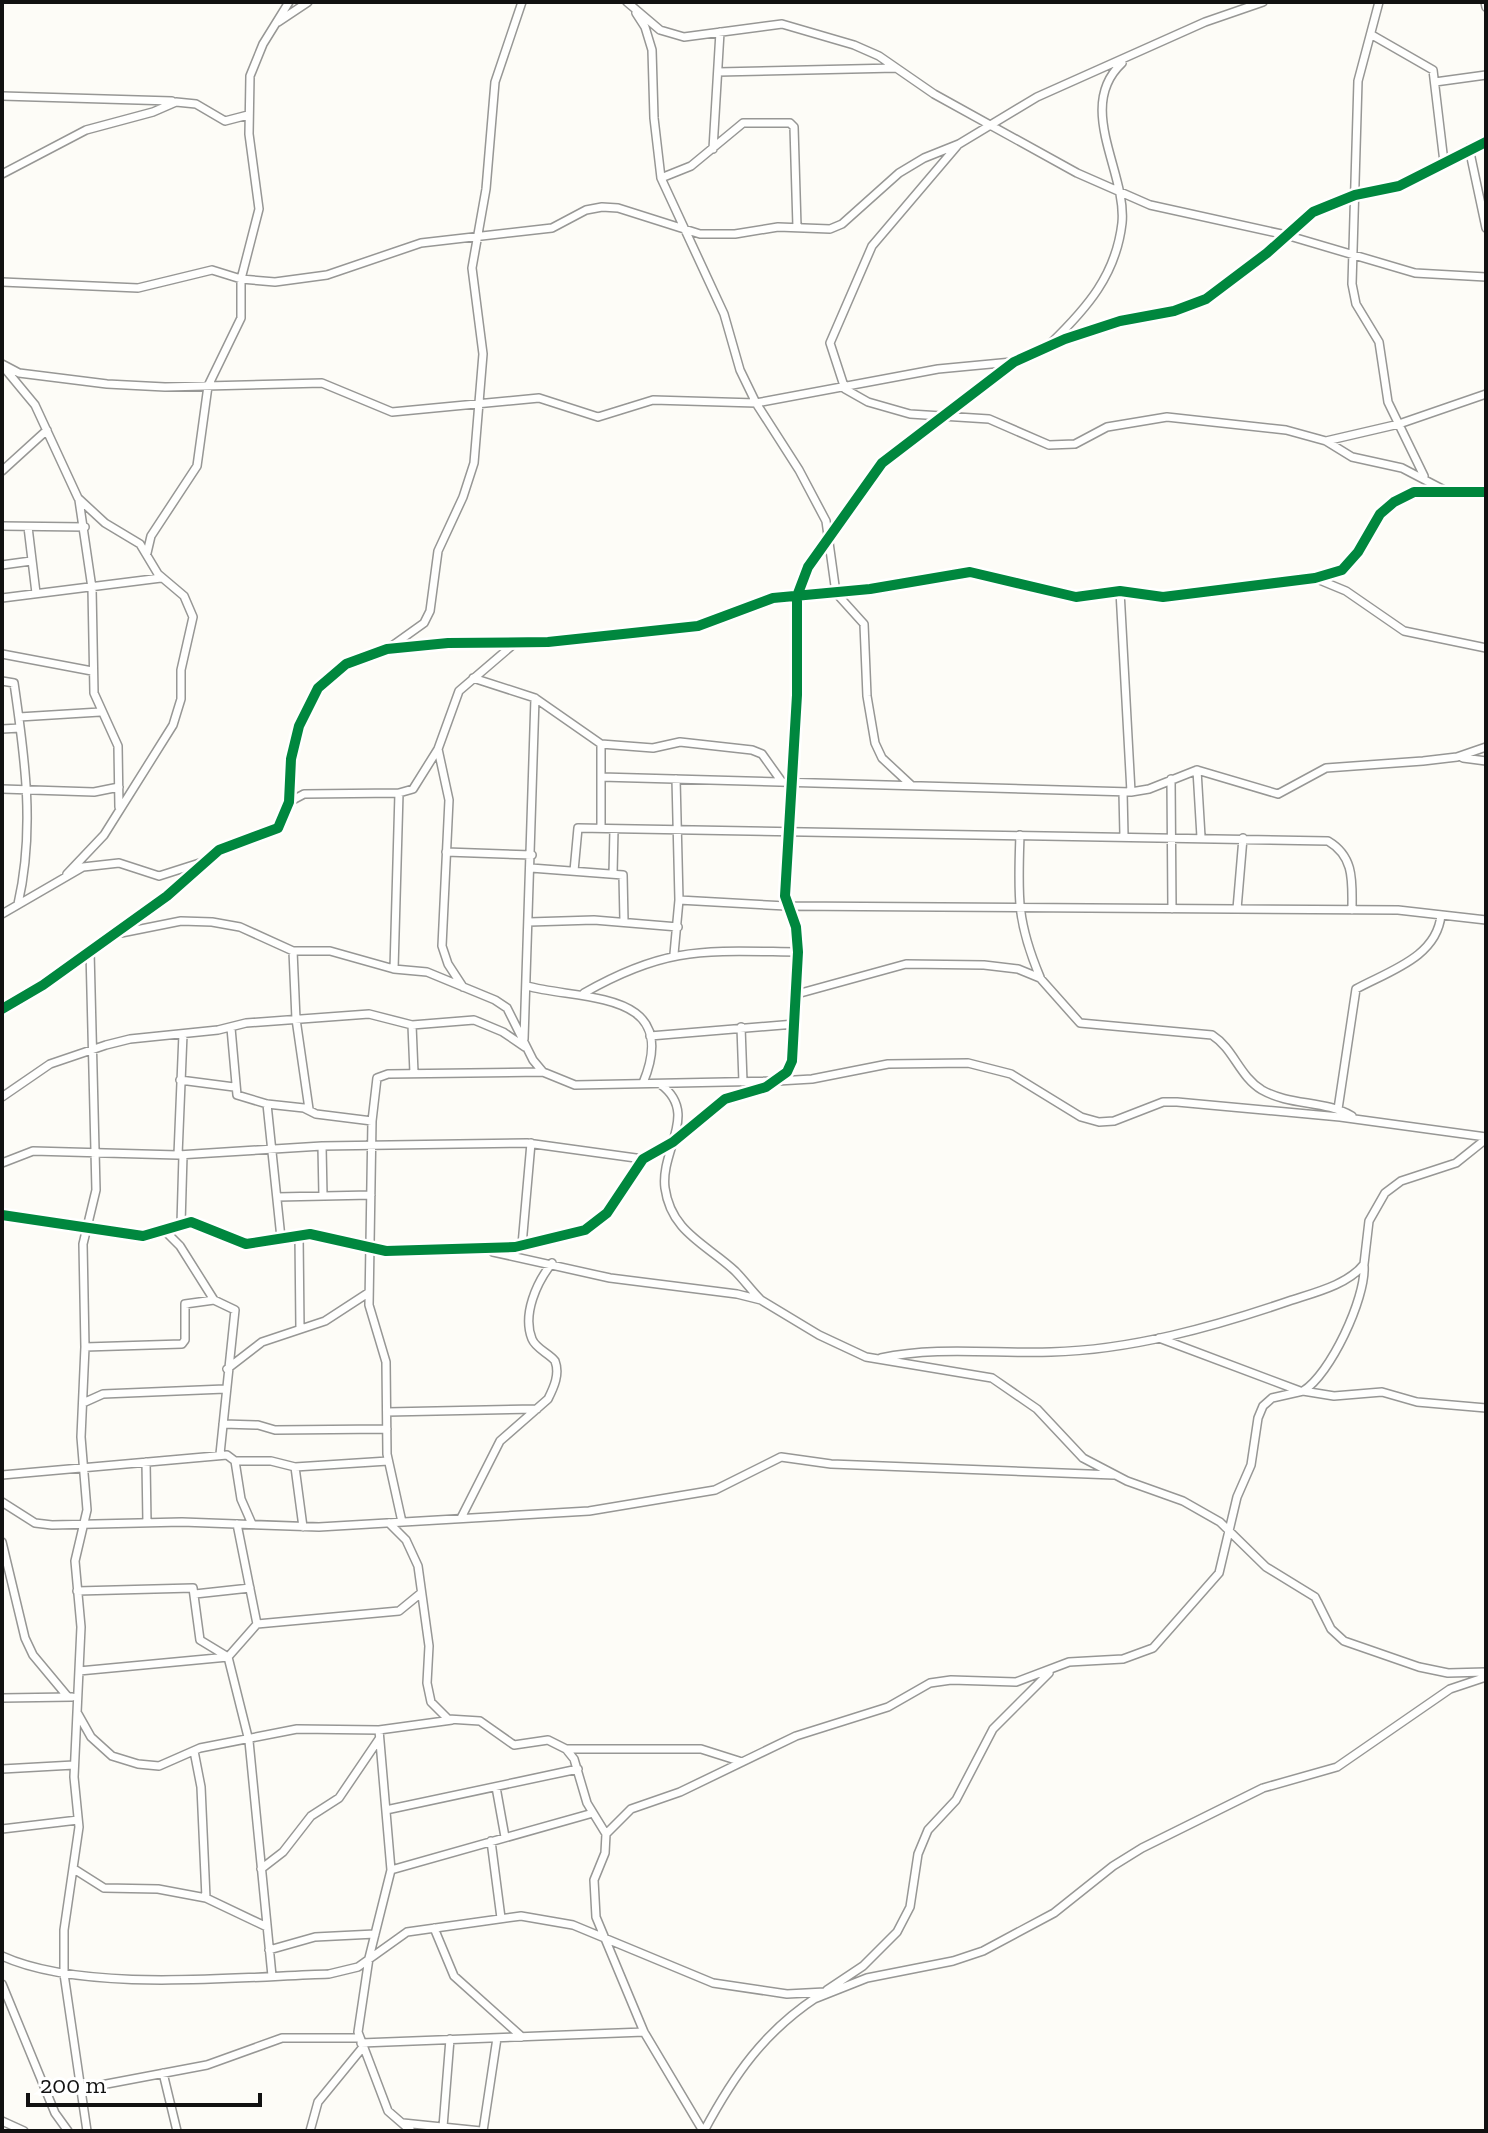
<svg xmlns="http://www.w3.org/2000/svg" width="1488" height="2133" font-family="'Zilla Slab',serif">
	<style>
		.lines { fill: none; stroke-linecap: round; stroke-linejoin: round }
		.minor-casing { stroke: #979795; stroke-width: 10 }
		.minor { stroke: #fffffe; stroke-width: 7 }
		.cycleway-casing { stroke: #fff; stroke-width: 15 }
		.cycleway { stroke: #00873e; stroke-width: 10 }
	</style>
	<rect width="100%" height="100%" fill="#fdfcf7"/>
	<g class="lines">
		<defs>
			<path id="minor" d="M 627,2 L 660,30 L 684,37 L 782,24 L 854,45 L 879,56 L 934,94 L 1077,173 L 1150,205 L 1286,235 L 1415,273 L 1486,277
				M 1379,2 L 1358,81 L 1352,284 L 1356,304 L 1379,342 L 1388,402 L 1424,476
				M 1485,2 L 1486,7
				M 636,13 L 645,27 L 652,50 L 654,118 L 661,178 L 724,314 L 740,370 L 756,403 L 799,470 L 826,521 L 836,593 L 864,624 L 867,696 L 875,743 L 882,758 L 911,785
				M 278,22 L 308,2
				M 1372,35 L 1433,70 L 1444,162
				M 718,72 L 896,68
				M 1435,82 L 1486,75
				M 2,96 L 172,101
				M 957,146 L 872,246 L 830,343 L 845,389 L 868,402 L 910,414 L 989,419 L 1049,445 L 1075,444 L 1107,427 L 1167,417 L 1286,430 L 1326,441 L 1352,457 L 1402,468 L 1448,492
				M 1469,148 L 1486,228
				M 713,149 L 720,32
				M 2,174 L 86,130 L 153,112 L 176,102 L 196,104 L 225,121 L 248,115
				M 661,178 L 691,166 L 743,123 L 790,123 L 794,127 L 797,227
				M 2,282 L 138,288 L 212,270 L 241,279 L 275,282 L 327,275 L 421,243 L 552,228 L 586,210 L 602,207 L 618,208 L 700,234 L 735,234 L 778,227 L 830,229 L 842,224 L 899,173 L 924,158 L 959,144 L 1037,97 L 1205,22 L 1263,2
				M 1051,343 C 1087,308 1116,275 1122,223 C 1127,172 1075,107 1122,63
				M 2,364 L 19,373 L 107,384 L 165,387 L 322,383 L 392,412 L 539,398 L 598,417 L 653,400 L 756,403 L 938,369 L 1012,362
				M 6,370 L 35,405 L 78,498 L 105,523 L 140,544 L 158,574 L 184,596 L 193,617 L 181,670 L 181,699 L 173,725 L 104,835 L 67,874
				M 1326,441 L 1399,424 L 1486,394
				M 2,471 L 47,430
				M 79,500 L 92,588 L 94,693 L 118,746 L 119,807
				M 2,526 L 85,527
				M 28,527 L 36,593
				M 147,553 L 151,536 L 197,466 L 208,386 L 241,318 L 241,279 L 259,209 L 249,134 L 250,76 L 263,44 L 289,2
				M 2,565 L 31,561
				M 1317,579 L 1346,591 L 1404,631 L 1486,648
				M 1120,591 L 1131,792
				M 2,598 L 161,578
				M 389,648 L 424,623 L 430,611 L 438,551 L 463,497 L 474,463 L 483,354 L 472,268 L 486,189 L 495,82 L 522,2
				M 2,654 L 92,671
				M 473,678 L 535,698 L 601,744 L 653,748 L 680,742 L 752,750 L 762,754 L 782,782
				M 2,681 L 14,683 C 25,758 35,830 18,904
				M 19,717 L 100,712
				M 2,729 L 20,728
				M 438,749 L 449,800 L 442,946 L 448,964 L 463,987
				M 1463,758 L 1486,761
				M 1197,770 L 1201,837
				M 601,777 L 1131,792 L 1149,789 L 1197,770 L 1278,794 L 1326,768 L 1423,761 L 1457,757 L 1486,747
				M 1171,779 L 1172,909
				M 2,789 L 94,792 L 119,787
				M 1123,792 L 1124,836
				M 289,802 L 304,794 L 399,793 L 413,789 L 438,749 L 459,691 L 515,643
				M 601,828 L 601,744
				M 1020,835 C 1018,895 1016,920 1040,977
				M 446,852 L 532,855
				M 531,868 L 623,875 L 624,921
				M 574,871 L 578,828 L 1328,841 C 1355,857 1352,882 1352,910
				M 613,874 L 614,829
				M 679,900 L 786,906 L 1398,910 L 1486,920
				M 1237,909 L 1243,838
				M 2,914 L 83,867 L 119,863 L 159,876 L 206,861
				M 529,922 L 594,920 L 678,927
				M 121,933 L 181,921 L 212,922 L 240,927 L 293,951 L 330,951 L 394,969 L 427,972 L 495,1000 L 507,1008 L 533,1060 L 543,1072 L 575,1085 L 778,1081 L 812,1079 L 888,1064 L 968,1063 L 1011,1074 L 1081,1117 L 1099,1122 L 1114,1121 L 1163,1102 L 1177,1102 L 1340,1117 L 1486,1137
				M 293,951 L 296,1019 L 309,1109
				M 674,954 L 679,900 L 676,779
				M 394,969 L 399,793
				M 527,986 C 582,1001 682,989 643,1083
				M 584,993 C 668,945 707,951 798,952
				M 797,994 L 906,964 L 984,965 L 1018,969 L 1040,978 L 1080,1023 L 1212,1035 C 1234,1049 1239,1076 1262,1090 C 1290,1106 1325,1100 1352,1116
				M 2,1009 L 43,985 L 167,896 L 219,850 L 278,828 L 289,802 L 291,759 L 299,726 L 318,688 L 346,664 L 387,649 L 448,643 L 548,642 L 698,626 L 773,598 L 870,589 L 970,572 L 1076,597 L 1120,591 L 1163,597 L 1315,578 L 1342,570 L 1358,552 L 1380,514 L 1394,502 L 1414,492 L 1486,492
				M 412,1025 L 414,1073
				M 741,1027 L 743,1082
				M 231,1028 L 237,1095 L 267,1104 L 304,1108 L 316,1114 L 372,1121
				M 650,1036 L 795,1024
				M 524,1039 L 535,698
				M 180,1080 L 234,1087
				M 660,1084 C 700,1113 660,1150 665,1188 C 671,1232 706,1244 735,1271 C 744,1280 751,1290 760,1299
				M 2,1097 L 50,1064 L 106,1045 L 130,1039 L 218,1030 L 246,1023 L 369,1014 L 412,1025 L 474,1020 L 503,1032 L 525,1047
				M 267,1104 L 281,1238
				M 1338,1109 L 1356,989 C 1389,971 1437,957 1441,915
				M 322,1146 L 323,1196
				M 178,1155 L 183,1034
				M 2,1163 L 33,1151 L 178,1155 L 322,1146 L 527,1143 L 643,1159
				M 277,1197 L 371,1195
				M 2,1215 L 143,1236 L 191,1222 L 246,1244 L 310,1234 L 386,1251 L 515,1247 L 585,1230 L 607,1213 L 643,1159 L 673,1142 L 725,1099 L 766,1087 L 787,1072 L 792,1061 L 798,952 L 796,927 L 785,896 L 797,695 L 797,596 L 808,567 L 882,463 L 1014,362 L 1065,339 L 1120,321 L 1174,311 L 1206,299 L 1267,253 L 1313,212 L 1355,195 L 1399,186 L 1486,142
				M 181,1224 L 183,1155
				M 166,1232 L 180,1246 L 214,1300 L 235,1310 L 220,1454
				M 299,1235 L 300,1329
				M 522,1245 L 531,1143
				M 493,1252 L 610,1278 L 737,1294 L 761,1300 L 819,1335 L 866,1357 L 992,1378 L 1037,1409 L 1083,1458 L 1127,1481 L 1183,1501 L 1220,1522 L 1266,1567 L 1315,1597 L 1331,1629 L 1344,1641 L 1419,1667 L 1448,1673 L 1486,1672
				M 1364,1266 C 1366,1298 1330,1375 1303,1391 L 1334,1396 L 1382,1392 L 1417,1402 L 1486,1408
				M 1159,1338 L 1300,1391
				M 85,1347 L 182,1344 L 185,1340 L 185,1304 L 214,1300
				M 881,1358 C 937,1346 995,1354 1051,1352 C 1131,1350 1213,1327 1289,1301 C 1313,1293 1348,1285 1364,1264 L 1369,1221 L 1385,1193 L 1401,1181 L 1456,1163 L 1486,1139
				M 227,1369 L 262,1342 L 325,1321 L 368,1293
				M 83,1403 L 103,1394 L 225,1389
				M 387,1412 L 537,1409
				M 223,1424 L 258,1425 L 275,1430 L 387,1429
				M 235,1461 L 271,1461 L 295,1467 L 388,1461
				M 146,1462 L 147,1523
				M 295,1467 L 303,1527
				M 2,1475 L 227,1455 L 235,1461 L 241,1499 L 252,1524
				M 2,1502 L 35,1523 L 52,1525 L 182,1522 L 319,1527 L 589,1511 L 715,1490 L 781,1457 L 831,1464 L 1114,1475
				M 461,1518 L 500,1441 L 548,1399 C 554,1387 560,1374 555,1361 C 549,1353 536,1349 532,1339 C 522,1314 537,1282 552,1263
				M 402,1522 L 387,1454 L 386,1362 L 369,1305 L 372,1121 L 377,1078 L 388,1074 L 543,1072
				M 389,1523 L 406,1540 L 418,1566 L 429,1646 L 427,1683 L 431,1702 L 448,1719 L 480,1721 L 514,1745 L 548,1740 L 566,1749 L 574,1759 L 587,1803 L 606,1834 L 605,1853 L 594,1880 L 596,1917 L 644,2032 L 703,2131
				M 237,1524 L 257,1624
				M 2,1542 L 25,1638 L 33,1655 L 68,1697
				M 77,1591 L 193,1588 L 200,1640 L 228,1657 L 249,1741 L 272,1976
				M 195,1594 L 250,1588
				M 79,1671 L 228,1657 L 257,1624 L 399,1611 L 421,1593
				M 2,1698 L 72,1697
				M 78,1714 L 91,1737 L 112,1756 L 138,1764 L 159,1766 L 200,1748 L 297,1729 L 379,1730 L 452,1720
				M 379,1730 L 391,1870 L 369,1958 L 358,2032 L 388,2111 L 411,2131
				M 566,1749 L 701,1749 L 742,1762
				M 194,1751 L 201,1787 L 206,1898
				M 2,1769 L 74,1765
				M 496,1787 L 505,1837
				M 386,1810 L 578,1769
				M 2,1829 L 78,1820
				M 606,1834 L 631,1809 L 680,1792 L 796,1736 L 888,1707 L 930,1683 L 951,1680 L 1016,1682 L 1069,1662 L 1123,1659 L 1153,1648 L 1219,1573 L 1237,1497 L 1251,1465 L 1258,1418 L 1263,1406 L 1272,1398 L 1303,1391
				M 491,1841 L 501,1918
				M 74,1869 L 104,1888 L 158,1889 L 206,1898 L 267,1927
				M 261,1869 L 283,1852 L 311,1816 L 339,1798 L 379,1739
				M 391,1870 L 593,1813
				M 434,1928 L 454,1976 L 522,2037
				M 269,1950 L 315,1937 L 375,1934
				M 2,1956 C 83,1993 238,1977 329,1974 L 358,1967 L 407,1932 L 521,1916 L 573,1925 L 713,1983 L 787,1994 L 825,1992
				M 2,1984 L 55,2113 L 68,2131
				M 827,1990 L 863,1966 L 897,1932 L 910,1907 L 918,1854 L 928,1830 L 956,1800 L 993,1729 L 1049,1673
				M 814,1999 L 867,1978 L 953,1961 L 983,1951 L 1054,1913 L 1113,1866 L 1142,1848 L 1263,1788 L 1337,1767 L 1450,1689 L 1486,1677
				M 361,2043 L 644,2032
				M 163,2073 L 177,2131
				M 80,2089 L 207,2065 L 282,2038 L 360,2038
				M 2,2121 L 24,2131
				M 403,2123 L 481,2131
				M 443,2127 L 450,2039
				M 87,2131 L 64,1974 L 64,1930 L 79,1827 L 74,1777 L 81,1627 L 75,1561 L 87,1510 L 81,1437 L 85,1347 L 83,1244 L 96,1190 L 90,951
				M 310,2131 L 318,2102 L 363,2047
				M 483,2131 L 497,2038
				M 704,2131 C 734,2075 764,2032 817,1997"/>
		</defs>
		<use href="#minor" class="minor-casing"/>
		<use href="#minor" class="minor"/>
		<defs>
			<path id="cycleway" d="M 2,1009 L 43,985 L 167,896 L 219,850 L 278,828 L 289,802 L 291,759 L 299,726 L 318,688 L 346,664 L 387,649 L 448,643 L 548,642 L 698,626 L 773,598 L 870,589 L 970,572 L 1076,597 L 1120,591 L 1163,597 L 1315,578 L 1342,570 L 1358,552 L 1380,514 L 1394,502 L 1414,492 L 1486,492
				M 2,1215 L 143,1236 L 191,1222 L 246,1244 L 310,1234 L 386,1251 L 515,1247 L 585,1230 L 607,1213 L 643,1159 L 673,1142 L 725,1099 L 766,1087 L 787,1072 L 792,1061 L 798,952 L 796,927 L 785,896 L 797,695 L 797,596 L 808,567 L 882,463 L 1014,362 L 1065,339 L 1120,321 L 1174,311 L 1206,299 L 1267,253 L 1313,212 L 1355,195 L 1399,186 L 1486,142"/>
		</defs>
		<use href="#cycleway" class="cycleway-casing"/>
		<use href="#cycleway" class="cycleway"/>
	</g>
	<rect width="1488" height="2133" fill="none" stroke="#111111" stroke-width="8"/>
	<path d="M28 2093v12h232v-12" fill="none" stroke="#111111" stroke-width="4"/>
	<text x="40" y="2093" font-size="24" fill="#111111" stroke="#ffffff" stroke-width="6" paint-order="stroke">200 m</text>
</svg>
